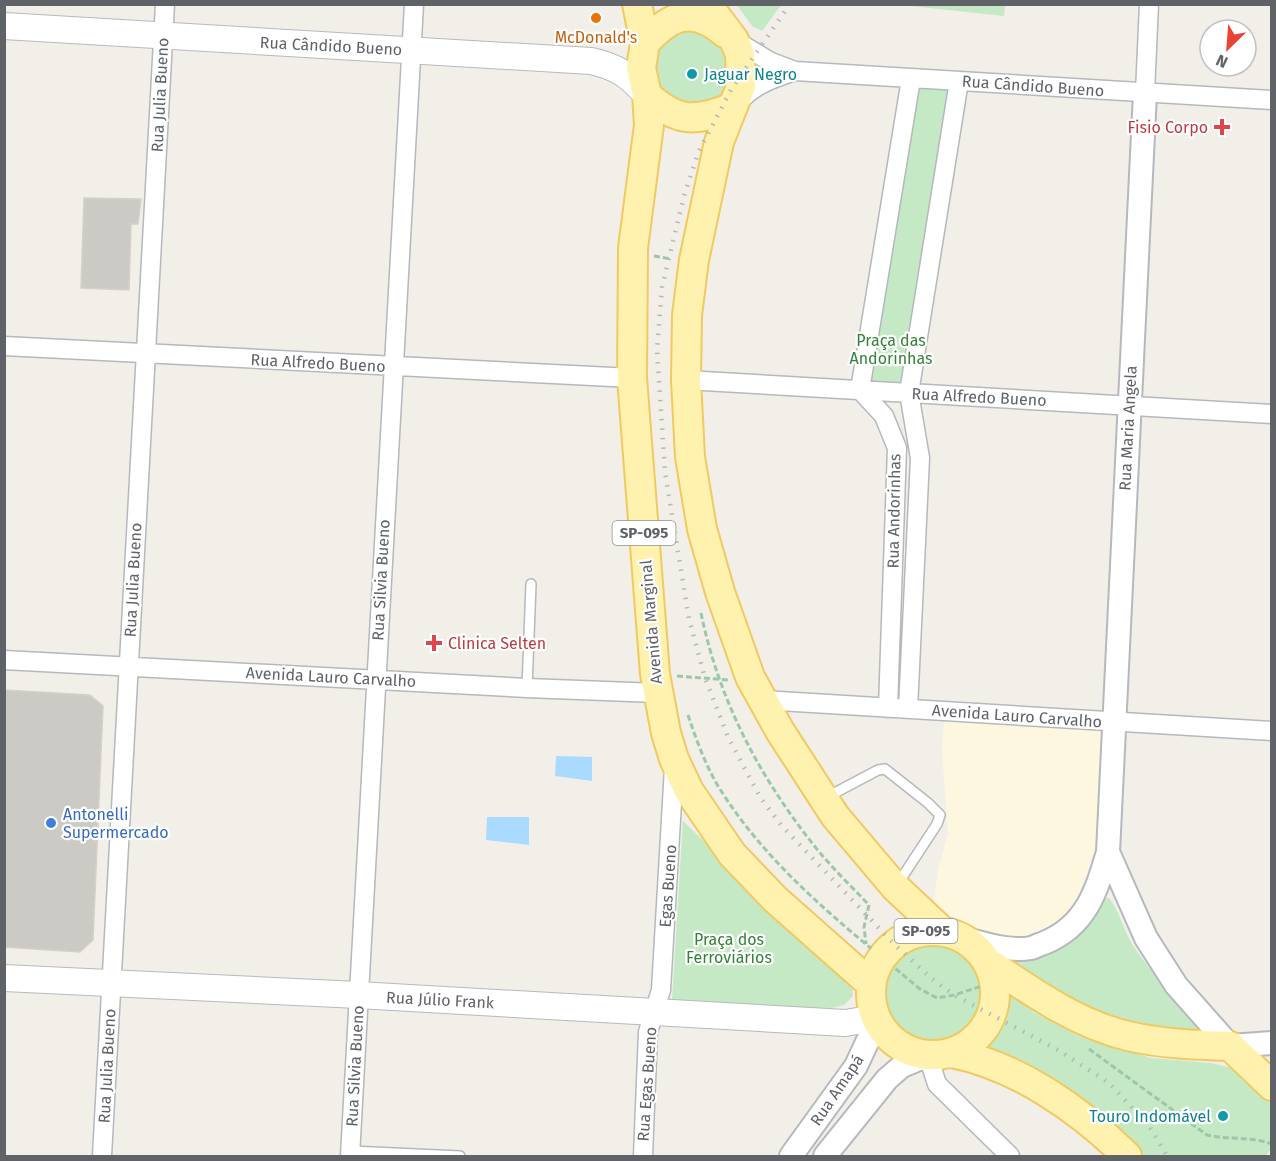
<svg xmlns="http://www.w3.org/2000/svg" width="1276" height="1161" font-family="'Fira Sans',sans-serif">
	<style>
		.commercial { fill: #fef7e0 }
		.green { fill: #c5e8c5 }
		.water { fill: #aadaff }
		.building { fill: #cccac5; stroke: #d6d1c6; stroke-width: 1.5 }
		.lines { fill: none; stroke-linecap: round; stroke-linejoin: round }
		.service-casing { stroke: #b5b8bc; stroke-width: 12 }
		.minor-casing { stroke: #b5b8bc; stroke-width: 21 }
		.tertiary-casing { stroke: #b5b8bc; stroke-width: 26 }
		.secondary-casing { stroke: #b6babf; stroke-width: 28 }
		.primary-casing { stroke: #f2c960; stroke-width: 32 }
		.path { stroke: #9cc7a9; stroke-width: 3; stroke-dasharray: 6 3; stroke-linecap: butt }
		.service { stroke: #fff; stroke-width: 9 }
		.minor { stroke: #fff; stroke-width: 18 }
		.tertiary { stroke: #fff; stroke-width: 22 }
		.secondary { stroke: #fff; stroke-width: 26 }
		.primary { stroke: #fff2af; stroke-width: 28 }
		.rail { stroke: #b6b7b8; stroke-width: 4.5; stroke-dasharray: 1.5 8; stroke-linecap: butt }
		.food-dot { fill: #e8710a; stroke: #fff; stroke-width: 2 }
		.culture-dot { fill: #0f9aa8; stroke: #fff; stroke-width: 2 }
		.health-dot { fill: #e0444e; stroke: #fff; stroke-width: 2 }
		.shop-dot { fill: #3f7fe0; stroke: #fff; stroke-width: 2 }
		.labels { text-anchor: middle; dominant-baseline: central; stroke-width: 4.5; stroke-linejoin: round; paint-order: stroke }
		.shield { fill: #fff; stroke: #8f9295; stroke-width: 1.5 }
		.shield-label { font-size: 15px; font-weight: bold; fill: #5f6368 }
		.food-label { font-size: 16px; fill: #c56008; stroke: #fff }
		.street-label { font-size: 16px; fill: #5f6368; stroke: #fff }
		.culture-label { font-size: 16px; fill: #0d838f; stroke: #fff; text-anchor: start }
		.health-label { font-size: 16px; fill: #be3a42; stroke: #fff; text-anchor: end }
		.park-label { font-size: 16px; fill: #348238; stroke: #fff }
		.shop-label { font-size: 16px; fill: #366cbe; stroke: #fff; text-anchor: start }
	</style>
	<rect width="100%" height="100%" fill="#f1efe8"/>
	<path class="commercial" d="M 944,719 L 1103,729 L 1107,851 L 1077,919 L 1029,944 L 966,939 L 933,908 L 938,871 L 948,833 L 942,750 Z"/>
	<path class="green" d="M 737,5 L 781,5 L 762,31 L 752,26 Z
		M 902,5 L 1005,4 L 1005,5 L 1004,16 Z
		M 687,32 C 729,34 745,78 712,106 L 663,100 C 660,90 655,79 653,68 C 649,49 672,36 687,32 Z
		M 950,87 L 905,389 L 865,385 L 914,88 Z
		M 683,821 L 852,985 L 853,996 L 844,1005 L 827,1009 L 672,1000 Z
		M 1109,898 C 1120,912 1123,929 1132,944 C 1153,976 1179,1002 1205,1029 C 1121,1036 1067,1001 1002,955 L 1032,955 L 1100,899 Z
		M884 991a51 51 0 1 1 102 0a51 51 0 1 1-102 0Z
		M 1007,988 L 1033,1012 L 1079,1036 L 1151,1058 L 1211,1063 L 1236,1069 L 1269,1099 L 1272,1116 L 1271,1149 L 1266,1156 L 1139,1156 L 985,1049 C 1003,1029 1009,1015 1007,988 Z"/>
	<path class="water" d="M 556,756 L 592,757 L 592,781 L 555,776 Z
		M 487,817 L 529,817 L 529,845 L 486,840 Z"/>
	<path class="building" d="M 84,198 L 141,199 L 138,224 L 131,224 L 129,290 L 81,288 Z
		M 4,690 L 90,695 L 103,706 L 93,940 L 80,952 L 4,947 Z"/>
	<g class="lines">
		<defs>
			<path id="service" d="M 527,688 L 531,584
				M 827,797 L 878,770 L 885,769 L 928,803 L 940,815 L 937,824 L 897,885
				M 351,1151 L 460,1156"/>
			<path id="minor" d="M 734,40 L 771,62 L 795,71 L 1272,100
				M 1145,93 L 1149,4
				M 738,102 C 756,84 771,79 795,71
				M 4,346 L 632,378
				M 686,380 L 1272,414
				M 4,660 L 527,688 L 657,693
				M 762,700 L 1272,731
				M 888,708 L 897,448 L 884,416 L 860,390 L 911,79
				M 908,709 L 920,458 L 909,393 L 959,81
				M 928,1056 L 937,1084 L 1010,1156
				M 102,1156 L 165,4
				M 350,1156 L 414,4
				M 643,1156 L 648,1032 L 661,990 L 674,768"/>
			<path id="tertiary" d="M 1108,852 L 1146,938 L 1176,985 L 1230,1046 L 1272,1043
				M 966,939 C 986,944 1010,952 1031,948 C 1035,947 1040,944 1044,943 C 1086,926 1096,892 1108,852 L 1145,93
				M 791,1156 L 856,1066 L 877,1021
				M 825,1156 L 887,1079 L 902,1066 L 926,1056"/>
			<path id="secondary" d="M 4,26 L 591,61 C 618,67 628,75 647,95
				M 4,978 L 358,995 L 845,1023 L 876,1018"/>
			<path id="primary" d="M 637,4 L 645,43 L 641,68 L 647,95 L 649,125 L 633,248 L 632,378 L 655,674 L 666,733 L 674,759 L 689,791 L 732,854 L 775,899 L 871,984
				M 707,4 L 734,40 L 740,54 L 741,86 L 719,142 L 694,260 L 687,315 L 686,380 L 690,457 L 702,529 L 720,592 L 750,677 L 780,731 L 835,816 L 895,887 L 942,931
				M 645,43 C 671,14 693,6 725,33
				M 647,95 C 677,123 696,122 733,107
				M871 993a62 62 0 1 1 124 0a62 62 0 1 1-124 0Z
				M 989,963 C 1032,992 1077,1024 1128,1036 C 1162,1044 1196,1045 1230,1046 L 1272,1086
				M 952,1053 C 1018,1066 1080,1110 1127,1156"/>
		</defs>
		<use href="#service" class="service-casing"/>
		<use href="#minor" class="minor-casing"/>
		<use href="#tertiary" class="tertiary-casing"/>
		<use href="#secondary" class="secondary-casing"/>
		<use href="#primary" class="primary-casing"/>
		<path class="path" d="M 654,256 L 671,259
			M 701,613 C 719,701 760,778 816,848 C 832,868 852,887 869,905 L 864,927 L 866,944
			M 677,676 L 728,680
			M 688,715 C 696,739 705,764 718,786 C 769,869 847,928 920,989 L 937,998 L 954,995 L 982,986
			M 1089,1049 L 1207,1135 C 1228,1140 1250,1136 1272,1144"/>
		<use href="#service" class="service"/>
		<use href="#minor" class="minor"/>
		<use href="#tertiary" class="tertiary"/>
		<use href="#secondary" class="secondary"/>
		<use href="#primary" class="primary"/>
		<path class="rail" d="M 790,4 L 732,88 L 699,151 L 684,196 L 662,287 L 657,350 L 665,472 L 689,619 L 705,678 L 728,737 L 760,797 L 781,825 L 894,944 L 932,979 L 954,995 L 1058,1050 L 1109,1083 L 1149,1126 L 1167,1156"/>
	</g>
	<circle class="food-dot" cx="596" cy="18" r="6"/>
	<g class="culture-dot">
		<circle cx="692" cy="74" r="6"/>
		<circle cx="1223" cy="1116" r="6"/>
	</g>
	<g class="health-dot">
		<path d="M1219 118h6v6h6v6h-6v6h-6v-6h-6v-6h6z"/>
		<path d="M431 634h6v6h6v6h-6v6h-6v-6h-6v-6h6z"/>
	</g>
	<circle class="shop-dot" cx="51" cy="823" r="6"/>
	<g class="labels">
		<g class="shield">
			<rect x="612.5" y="521" width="63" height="24" rx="4.5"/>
			<rect x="894.5" y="919" width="63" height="24" rx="4.5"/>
		</g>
		<g class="shield-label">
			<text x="644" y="533">SP-095</text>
			<text x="926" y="931">SP-095</text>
		</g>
		<g class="food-label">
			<text x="596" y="37">McDonald's</text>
		</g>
		<g class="street-label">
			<text transform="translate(331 46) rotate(3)">Rua Cândido Bueno</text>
			<text transform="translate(1033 86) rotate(4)">Rua Cândido Bueno</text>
			<text transform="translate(160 95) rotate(-87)">Rua Julia Bueno</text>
			<text transform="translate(318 363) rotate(3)">Rua Alfredo Bueno</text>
			<text transform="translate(979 397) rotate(3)">Rua Alfredo Bueno</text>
			<text transform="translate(1128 428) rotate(-87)">Rua Maria Angela</text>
			<text transform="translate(894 511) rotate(-89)">Rua Andorinhas</text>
			<text transform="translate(133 580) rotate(-87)">Rua Julia Bueno</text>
			<text transform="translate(381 580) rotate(-87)">Rua Silvia Bueno</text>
			<text transform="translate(651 622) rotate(-95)">Avenida Marginal</text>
			<text transform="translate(331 677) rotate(3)">Avenida Lauro Carvalho</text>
			<text transform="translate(1017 716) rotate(4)">Avenida Lauro Carvalho</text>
			<text transform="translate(668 886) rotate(-86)">Egas Bueno</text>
			<text transform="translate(440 1000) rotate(3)">Rua Júlio Frank</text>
			<text transform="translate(107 1066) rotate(-87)">Rua Julia Bueno</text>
			<text transform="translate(355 1066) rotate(-87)">Rua Silvia Bueno</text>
			<text transform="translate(647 1084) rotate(-86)">Rua Egas Bueno</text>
			<text transform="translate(837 1090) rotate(-56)">Rua Amapá</text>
		</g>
		<g class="culture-label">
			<text x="704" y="74">Jaguar Negro</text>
			<text x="1211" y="1116" text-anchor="end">Touro Indomável</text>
		</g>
		<g class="health-label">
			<text x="1208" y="127">Fisio Corpo</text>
			<text x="448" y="643" text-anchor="start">Clinica Selten</text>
		</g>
		<g class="park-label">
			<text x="891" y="340">Praça das<tspan x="891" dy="18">Andorinhas</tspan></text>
			<text x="729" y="939">Praça dos<tspan x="729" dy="18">Ferroviários</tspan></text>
		</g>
		<g class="shop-label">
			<text x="63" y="814">Antonelli<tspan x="63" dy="18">Supermercado</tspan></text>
		</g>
	</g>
	<rect width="1276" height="1161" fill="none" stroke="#5f6368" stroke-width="12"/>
	<g transform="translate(1228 48) rotate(205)"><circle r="28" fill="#ffffff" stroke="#bfc1c3" stroke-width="1.5"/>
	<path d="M0-4.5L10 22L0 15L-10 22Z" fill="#ea4335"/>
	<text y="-9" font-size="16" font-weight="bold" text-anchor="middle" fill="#5f6368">N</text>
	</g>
</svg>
